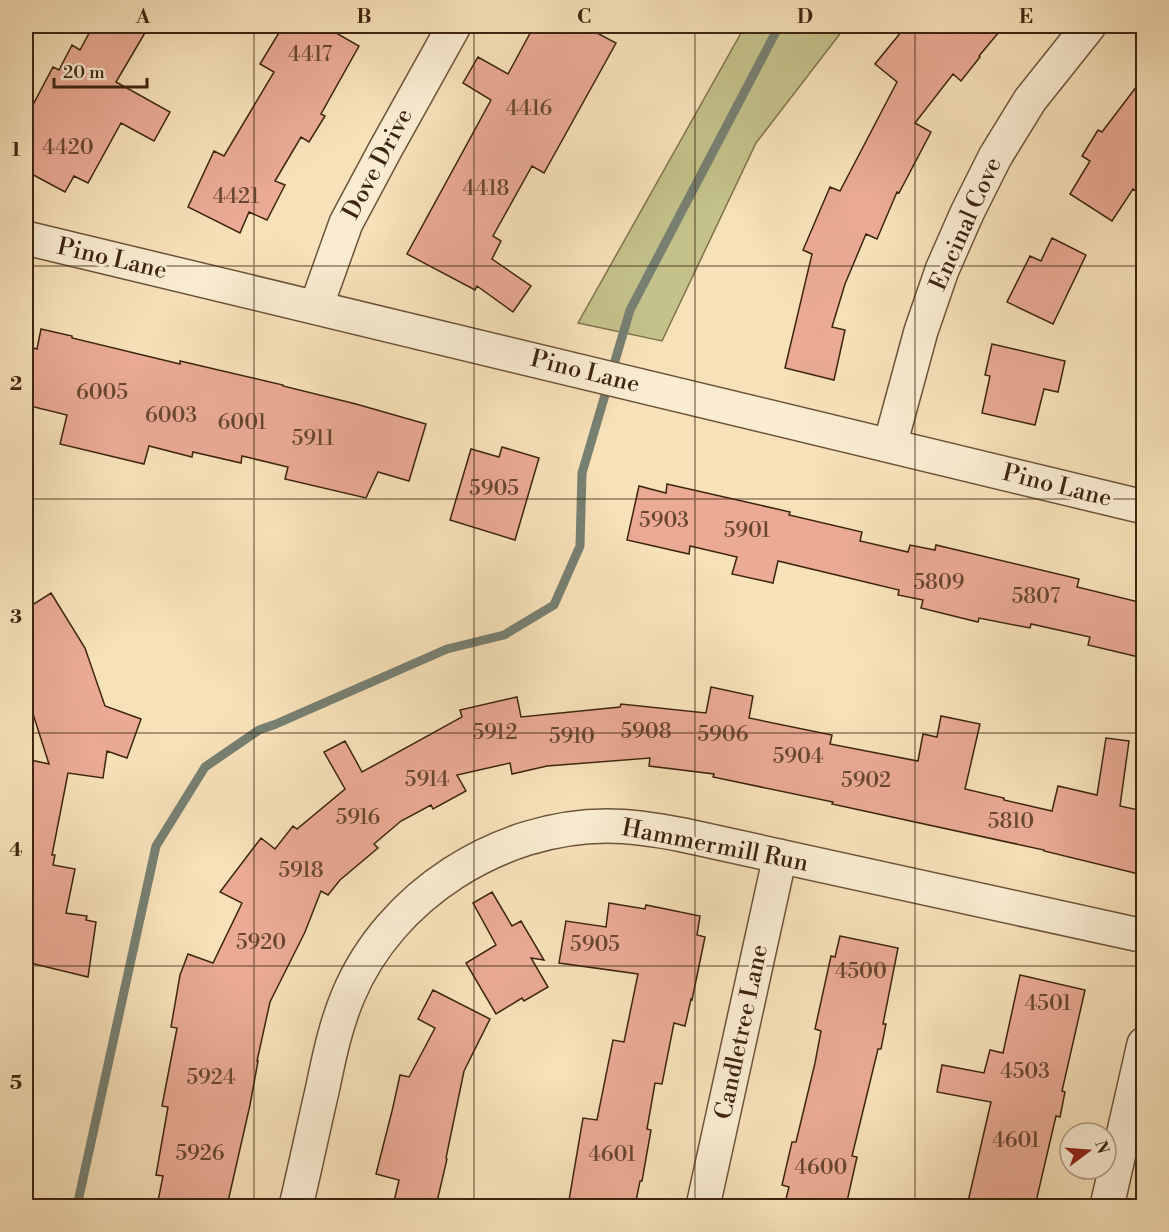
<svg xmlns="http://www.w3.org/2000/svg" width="1169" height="1232" font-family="'Libre Bodoni',serif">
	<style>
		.green { fill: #c4c18a; stroke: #80734c; stroke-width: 1.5 }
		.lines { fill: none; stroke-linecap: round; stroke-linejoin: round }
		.stream { stroke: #778072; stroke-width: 9 }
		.building { fill: #eaaa94; stroke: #3d250e; stroke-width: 1.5 }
		.minor-casing { stroke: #6c5439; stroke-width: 36 }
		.minor { stroke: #faecd2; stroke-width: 33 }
		.grid { fill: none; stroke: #3d250e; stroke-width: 1.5; stroke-opacity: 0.55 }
		.labels { text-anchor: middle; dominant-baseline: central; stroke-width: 6; stroke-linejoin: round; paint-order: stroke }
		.number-label { font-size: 21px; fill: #684630 }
		.street-label { font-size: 24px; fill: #3d250e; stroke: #faecd2 }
		.neatline { fill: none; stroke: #3d250e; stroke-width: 2 }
		.grid-label { font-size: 20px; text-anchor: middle; font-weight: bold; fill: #3d250e }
	</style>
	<rect width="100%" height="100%" fill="#f7e1b9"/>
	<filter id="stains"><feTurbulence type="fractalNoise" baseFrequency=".00333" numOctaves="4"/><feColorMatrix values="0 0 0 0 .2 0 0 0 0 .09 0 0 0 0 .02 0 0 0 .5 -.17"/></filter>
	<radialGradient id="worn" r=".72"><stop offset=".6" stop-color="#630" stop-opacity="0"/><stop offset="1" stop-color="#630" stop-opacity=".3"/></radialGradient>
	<path class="green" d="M 745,26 L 846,26 L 756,143 L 662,341 L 578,323 Z"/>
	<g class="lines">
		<path class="stream" d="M 77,1206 L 156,846 L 205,767 L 259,730 L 276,724 L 447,649 L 504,635 L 554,605 L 580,546 L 582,473 L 630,310 L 779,26"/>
	</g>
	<path class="building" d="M 93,26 L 149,26 L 116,82 L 170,112 L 154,141 L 121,123 L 88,183 L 74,176 L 65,192 L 26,171 L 26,118 L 53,67 L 59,70 L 72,45 L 80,50 Z
		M 283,26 L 324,26 L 359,46 L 321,114 L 325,116 L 309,142 L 301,137 L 275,181 L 285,185 L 267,220 L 249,212 L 240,233 L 188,207 L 214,151 L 224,156 L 274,72 L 260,64 Z
		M 534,26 L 584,26 L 616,43 L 544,173 L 532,166 L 493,236 L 501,241 L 492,259 L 531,286 L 513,312 L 477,286 L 475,290 L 407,254 L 491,100 L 463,83 L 478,57 L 508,74 Z
		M 906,26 L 1004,26 L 979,56 L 980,57 L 961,81 L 953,74 L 915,123 L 931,132 L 899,193 L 897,192 L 877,239 L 866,234 L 845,284 L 832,327 L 845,330 L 834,380 L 785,368 L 812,254 L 803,250 L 830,187 L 840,191 L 897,82 L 875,64 Z
		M 1143,78 L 1143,196 L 1133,189 L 1112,221 L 1070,194 L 1090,161 L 1082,156 L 1098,130 L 1102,132 Z
		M 1052,238 L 1086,255 L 1053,324 L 1007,302 L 1030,256 L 1041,261 Z
		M 41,329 L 72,336 L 72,338 L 180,364 L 180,361 L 283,385 L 283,386 L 356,404 L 426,424 L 409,481 L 378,472 L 366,498 L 285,479 L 288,467 L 242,456 L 241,463 L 193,452 L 192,457 L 149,446 L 144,464 L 60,444 L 67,415 L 26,405 L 26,346 L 37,349 Z
		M 992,344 L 1065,361 L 1058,392 L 1044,389 L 1035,425 L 982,413 L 990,376 L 985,375 Z
		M 502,447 L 539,458 L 515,540 L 450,520 L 471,449 L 499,457 Z
		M 667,484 L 790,512 L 789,515 L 862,532 L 860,541 L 908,552 L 910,545 L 935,550 L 936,545 L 1079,579 L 1077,587 L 1143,603 L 1143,658 L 1088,645 L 1090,637 L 1031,624 L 1030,628 L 979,618 L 978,622 L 921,608 L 923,600 L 898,595 L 899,590 L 778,561 L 773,583 L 732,574 L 737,557 L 690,546 L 689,554 L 627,540 L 639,486 L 666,493 Z
		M 51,593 L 85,648 L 105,706 L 141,719 L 127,758 L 107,751 L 103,778 L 68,773 L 52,855 L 55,855 L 53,865 L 75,869 L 66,913 L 87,916 L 86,920 L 96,922 L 88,977 L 26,962 L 26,759 L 49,764 L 26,692 L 26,609 Z
		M 711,687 L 753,696 L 749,718 L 832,735 L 830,744 L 918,761 L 923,734 L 937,737 L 941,716 L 980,724 L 965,789 L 1004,798 L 1004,800 L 1052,811 L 1058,786 L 1097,795 L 1106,738 L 1129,741 L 1120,806 L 1143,811 L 1143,875 L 1044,851 L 1044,850 L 832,804 L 833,802 L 713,777 L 714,774 L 649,766 L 650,758 L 547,766 L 512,774 L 510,763 L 457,775 L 466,791 L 433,809 L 431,805 L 401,821 L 374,844 L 378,848 L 340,880 L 328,895 L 321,891 L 305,932 L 270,1002 L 257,1061 L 258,1061 L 250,1105 L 227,1206 L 157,1206 L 163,1176 L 156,1175 L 168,1107 L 162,1106 L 177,1028 L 171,1027 L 180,975 L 188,954 L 213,963 L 242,903 L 220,892 L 261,838 L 275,849 L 293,826 L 297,829 L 345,789 L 324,752 L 345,741 L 362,772 L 462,717 L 460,710 L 517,697 L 521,717 L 620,707 L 621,704 L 706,713 Z
		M 492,892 L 512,926 L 521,921 L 544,960 L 531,958 L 548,987 L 524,1001 L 522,998 L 496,1014 L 466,963 L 496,945 L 473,903 Z
		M 609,903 L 645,909 L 646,905 L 700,916 L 697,935 L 705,937 L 692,1000 L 691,999 L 685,1026 L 674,1023 L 662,1084 L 655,1083 L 647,1129 L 651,1130 L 642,1181 L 640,1181 L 635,1206 L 568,1206 L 583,1118 L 597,1120 L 613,1040 L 624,1042 L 638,974 L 559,963 L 566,921 L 606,927 Z
		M 840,936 L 898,948 L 883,1024 L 886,1024 L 881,1049 L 878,1049 L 852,1156 L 857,1157 L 846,1206 L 800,1206 L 785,1203 L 789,1187 L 782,1185 L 792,1142 L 796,1142 L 815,1063 L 821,1031 L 815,1029 L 831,956 L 835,957 Z
		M 1020,975 L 1085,990 L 1062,1091 L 1065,1092 L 1060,1117 L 1056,1116 L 1035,1206 L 967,1206 L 991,1102 L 937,1092 L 942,1065 L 984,1073 L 990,1050 L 1003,1053 Z
		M 433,990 L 490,1019 L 464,1071 L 446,1158 L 447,1159 L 436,1206 L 393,1206 L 399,1180 L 376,1174 L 393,1107 L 400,1075 L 409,1077 L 435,1028 L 418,1019 Z"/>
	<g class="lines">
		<defs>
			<path id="minor" d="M 26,238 L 1144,507
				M 316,307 L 346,223 L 385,150 L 454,26
				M 890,445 L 921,331 L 942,270 L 967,213 L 995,157 L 1030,100 L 1089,26
				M 296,1206 C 305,1168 313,1130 322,1091 C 329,1058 335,1027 348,996 C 390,895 500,826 607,826 C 633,826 658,830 683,835 L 1144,936
				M 703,1206 L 780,856
				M 1107,1206 L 1144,1044"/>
		</defs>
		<use href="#minor" class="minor-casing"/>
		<use href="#minor" class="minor"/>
	</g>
	<path class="grid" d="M 254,26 L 254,1206M 474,26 L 474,1206M 695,26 L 695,1206M 915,26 L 915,1206M 26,266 L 1144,266M 26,499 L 1144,499M 26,733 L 1144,733M 26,966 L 1144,966"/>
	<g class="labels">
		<g class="number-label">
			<text x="310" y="55">4417</text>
			<text x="529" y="109">4416</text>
			<text x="68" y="148">4420</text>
			<text x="486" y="189">4418</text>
			<text x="236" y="197">4421</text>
			<text x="102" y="393">6005</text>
			<text x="171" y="416">6003</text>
			<text x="242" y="423">6001</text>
			<text x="313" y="439">5911</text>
			<text x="494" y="489">5905</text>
			<text x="664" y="521">5903</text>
			<text x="747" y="531">5901</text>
			<text x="939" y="583">5809</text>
			<text x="1036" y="597">5807</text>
			<text x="646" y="732">5908</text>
			<text x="495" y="733">5912</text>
			<text x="723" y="735">5906</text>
			<text x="572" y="737">5910</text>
			<text x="798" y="757">5904</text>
			<text x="427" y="780">5914</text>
			<text x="866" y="781">5902</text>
			<text x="358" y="818">5916</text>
			<text x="1011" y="822">5810</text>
			<text x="301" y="871">5918</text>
			<text x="261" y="943">5920</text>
			<text x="595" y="945">5905</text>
			<text x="861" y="972">4500</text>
			<text x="1048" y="1004">4501</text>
			<text x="1025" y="1072">4503</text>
			<text x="211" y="1078">5924</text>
			<text x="1016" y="1141">4601</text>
			<text x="200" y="1154">5926</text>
			<text x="612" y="1155">4601</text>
			<text x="821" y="1168">4600</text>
		</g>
		<g class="street-label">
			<text transform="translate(378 164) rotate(-62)">Dove Drive</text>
			<text transform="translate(966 224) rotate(-66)">Encinal Cove</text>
			<text transform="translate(112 259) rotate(13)">Pino Lane</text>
			<text transform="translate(585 372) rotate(14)">Pino Lane</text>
			<text transform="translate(1057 486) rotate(14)">Pino Lane</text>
			<text transform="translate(715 846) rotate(11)">Hammermill Run</text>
			<text transform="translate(742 1032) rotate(-78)">Candletree Lane</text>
		</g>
	</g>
	<rect width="1169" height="1232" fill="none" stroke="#f7e1b9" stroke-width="66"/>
	<g transform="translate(1088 1151) rotate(74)"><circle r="28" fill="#faecd2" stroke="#ae9c84" stroke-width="1.5"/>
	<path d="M0-4.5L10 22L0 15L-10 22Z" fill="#8f2418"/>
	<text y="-9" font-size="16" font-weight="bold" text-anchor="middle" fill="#3d250e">N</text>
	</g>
	<path d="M54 78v9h93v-9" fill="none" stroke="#3d250e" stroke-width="3"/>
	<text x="63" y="78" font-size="18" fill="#3d250e" stroke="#faecd2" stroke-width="4.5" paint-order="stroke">20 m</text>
	<rect x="33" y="33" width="1103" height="1166" class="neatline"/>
	<g class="grid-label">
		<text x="143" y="23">A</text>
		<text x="364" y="23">B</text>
		<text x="584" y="23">C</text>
		<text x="805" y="23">D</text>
		<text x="1026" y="23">E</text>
		<text x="16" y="156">1</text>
		<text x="16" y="390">2</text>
		<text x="16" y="623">3</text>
		<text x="16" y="856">4</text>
		<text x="16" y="1089">5</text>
	</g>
	<rect width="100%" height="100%" filter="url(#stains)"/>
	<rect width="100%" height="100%" fill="url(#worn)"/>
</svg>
